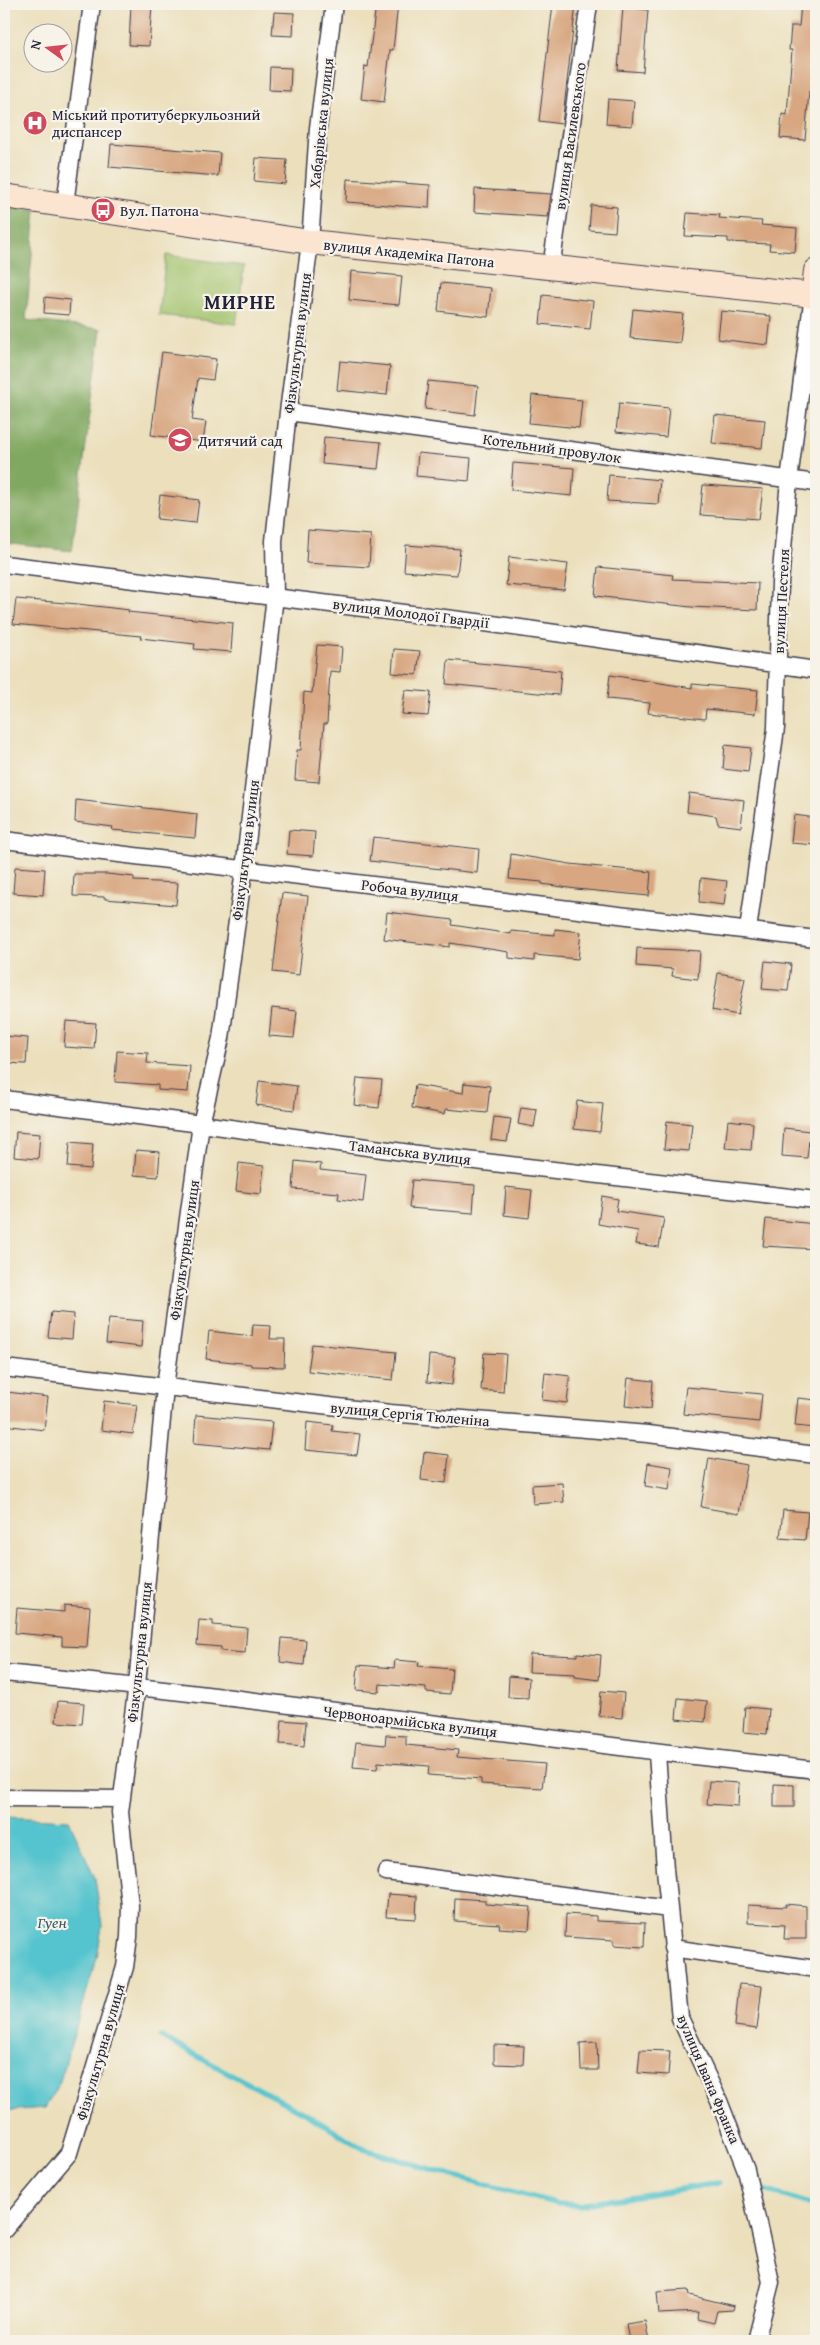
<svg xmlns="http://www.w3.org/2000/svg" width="820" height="2345" font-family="'Gentium Book Plus',serif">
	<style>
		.green { fill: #a0c26c; stroke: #617254 }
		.forest { fill: #80a860; stroke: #51654e }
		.water { fill: #57c4ce; stroke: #3c7384 }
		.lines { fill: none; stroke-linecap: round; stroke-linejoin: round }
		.stream { stroke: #57c4ce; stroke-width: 5.5 }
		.building { fill: #d8a782 }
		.street-casing { stroke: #403e4e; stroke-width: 19 }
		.secondary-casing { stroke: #403e4e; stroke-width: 26 }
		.street { stroke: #fff; stroke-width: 16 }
		.secondary { stroke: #fce5d0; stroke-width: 24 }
		.labels { text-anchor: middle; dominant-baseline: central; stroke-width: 4.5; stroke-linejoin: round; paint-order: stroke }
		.poi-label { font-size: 15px; fill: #22223b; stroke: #f7f3e8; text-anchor: start }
		.street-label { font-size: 15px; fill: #22223b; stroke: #f7f3e8 }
		.water-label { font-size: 16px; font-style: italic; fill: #355b6e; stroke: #f7f3e8 }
		.district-label { font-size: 20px; font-weight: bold; letter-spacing: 1px; fill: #22223b; stroke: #f7f3e8 }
	</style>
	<rect width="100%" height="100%" fill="#f7f3e8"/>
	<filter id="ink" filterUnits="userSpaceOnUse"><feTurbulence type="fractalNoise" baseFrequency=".02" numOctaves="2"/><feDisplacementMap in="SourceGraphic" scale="10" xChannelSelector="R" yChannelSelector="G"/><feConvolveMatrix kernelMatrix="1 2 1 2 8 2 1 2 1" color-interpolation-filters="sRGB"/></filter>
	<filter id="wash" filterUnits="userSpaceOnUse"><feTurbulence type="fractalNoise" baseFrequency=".0096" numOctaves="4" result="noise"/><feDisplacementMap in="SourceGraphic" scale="20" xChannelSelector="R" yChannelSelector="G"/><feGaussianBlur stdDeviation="1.12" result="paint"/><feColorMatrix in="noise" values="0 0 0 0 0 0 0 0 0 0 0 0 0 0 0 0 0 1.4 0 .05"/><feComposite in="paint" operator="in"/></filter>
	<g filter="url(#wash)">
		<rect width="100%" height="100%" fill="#ebdfbc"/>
		<path class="green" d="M 166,255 L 244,266 L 236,324 L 159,315 Z"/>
		<path class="forest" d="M 4,205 L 36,210 L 26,320 L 101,329 L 72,551 L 4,543 Z"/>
		<path class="water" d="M 4,1817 L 69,1820 L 95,1878 L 102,1926 L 97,1957 L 60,2081 L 45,2108 L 4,2111 Z"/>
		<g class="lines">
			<path class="stream" d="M 161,2037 L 306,2114 L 364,2149 L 433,2170 L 558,2204 L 579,2205 L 719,2183
				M 765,2190 L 816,2206"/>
		</g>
		<g id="blocks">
			<path class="building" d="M 131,4 L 152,4 L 149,46 L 129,45 Z
				M 376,4 L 398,4 L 393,50 L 390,50 L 384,102 L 361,99 L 365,66 L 368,67 Z
				M 553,4 L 576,4 L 562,124 L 539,121 Z
				M 801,4 L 816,4 L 815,91 L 809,91 L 805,140 L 780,138 L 782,114 L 787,115 L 792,50 L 789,50 L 791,26 L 799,26 Z
				M 623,7 L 648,10 L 643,72 L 618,70 Z
				M 274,12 L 294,13 L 293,36 L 272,35 Z
				M 270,67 L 291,68 L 290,91 L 269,90 Z
				M 608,99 L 634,101 L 632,126 L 606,124 Z
				M 111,144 L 220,153 L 218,176 L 109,167 Z
				M 256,158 L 287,160 L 285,184 L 254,181 Z
				M 347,179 L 430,185 L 429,208 L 346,202 Z
				M 475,189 L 551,194 L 548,217 L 474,212 Z
				M 591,205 L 617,207 L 615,232 L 589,230 Z
				M 687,213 L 720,215 L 719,218 L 762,221 L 761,225 L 797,228 L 795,252 L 769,250 L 770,244 L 728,242 L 728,238 L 685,236 Z
				M 351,271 L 402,276 L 399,305 L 349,300 Z
				M 441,283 L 491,288 L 488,317 L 438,311 Z
				M 543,295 L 593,301 L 590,329 L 540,324 Z
				M 45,297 L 70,300 L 69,315 L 44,313 Z
				M 633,309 L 683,314 L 680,343 L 630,338 Z
				M 721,311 L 771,316 L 768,345 L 718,339 Z
				M 162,352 L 216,359 L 213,380 L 198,378 L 192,420 L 206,422 L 203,442 L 151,435 Z
				M 340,361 L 390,366 L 387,395 L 337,390 Z
				M 428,381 L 478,386 L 475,415 L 425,409 Z
				M 532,395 L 582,400 L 579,428 L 529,423 Z
				M 619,403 L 669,408 L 666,437 L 616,432 Z
				M 715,415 L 765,420 L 762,448 L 712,443 Z
				M 324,437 L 381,442 L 378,469 L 322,464 Z
				M 418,453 L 471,458 L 469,481 L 416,476 Z
				M 513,463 L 574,468 L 572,496 L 511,490 Z
				M 609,475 L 660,480 L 658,504 L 607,501 Z
				M 703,485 L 763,489 L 759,519 L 700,515 Z
				M 160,495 L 199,500 L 196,523 L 157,519 Z
				M 308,530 L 371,535 L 369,567 L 306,563 Z
				M 406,545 L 460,549 L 457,575 L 404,571 Z
				M 509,557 L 568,564 L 564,590 L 506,585 Z
				M 598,567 L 673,575 L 672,579 L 758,583 L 757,610 L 691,607 L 595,596 Z
				M 16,599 L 78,604 L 129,610 L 128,612 L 233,623 L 231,652 L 194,649 L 195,644 L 140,638 L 141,636 L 13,624 Z
				M 317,645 L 342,647 L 340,672 L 330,671 L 327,724 L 324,724 L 319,782 L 295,780 L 297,750 L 301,750 L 304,692 L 312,693 Z
				M 394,649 L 420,651 L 417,675 L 392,673 Z
				M 448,660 L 561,671 L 559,695 L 446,684 Z
				M 610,675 L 692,688 L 692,684 L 758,690 L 755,714 L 706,709 L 705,719 L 648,713 L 650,703 L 607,699 Z
				M 405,690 L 431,692 L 428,716 L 402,714 Z
				M 725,745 L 751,748 L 748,772 L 723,769 Z
				M 689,793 L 744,800 L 741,827 L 718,824 L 716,816 L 687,812 Z
				M 76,800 L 197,814 L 195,838 L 112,830 L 113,827 L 75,822 Z
				M 794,815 L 816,818 L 816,845 L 791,843 Z
				M 289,830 L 315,832 L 313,856 L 287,854 Z
				M 373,837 L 479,849 L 477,873 L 370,861 Z
				M 511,854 L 570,864 L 651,872 L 649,896 L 576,889 L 542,884 L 542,882 L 509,879 Z
				M 15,867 L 45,869 L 43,895 L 13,893 Z
				M 74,874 L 107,874 L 134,877 L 134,881 L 178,883 L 176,905 L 105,899 L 105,897 L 73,896 Z
				M 701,878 L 727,881 L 724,905 L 699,902 Z
				M 282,893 L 308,896 L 299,975 L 273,972 Z
				M 387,912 L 453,920 L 452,925 L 511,934 L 511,931 L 555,935 L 555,929 L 581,932 L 578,959 L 534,955 L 534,961 L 509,958 L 509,952 L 450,943 L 450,947 L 384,939 Z
				M 637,948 L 700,951 L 698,979 L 672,976 L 673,969 L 636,966 Z
				M 765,961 L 791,964 L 788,991 L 762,989 Z
				M 718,973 L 745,978 L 738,1015 L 712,1010 Z
				M 272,1008 L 297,1011 L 294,1038 L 269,1036 Z
				M 66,1021 L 96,1023 L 94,1049 L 64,1047 Z
				M 4,1036 L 28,1038 L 26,1064 L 4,1063 Z
				M 117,1051 L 148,1053 L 147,1063 L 190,1066 L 188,1092 L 158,1090 L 158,1085 L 115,1082 Z
				M 357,1078 L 382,1080 L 379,1108 L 354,1105 Z
				M 259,1081 L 297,1086 L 294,1110 L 256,1105 Z
				M 464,1083 L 490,1086 L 487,1113 L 446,1109 L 445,1114 L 412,1108 L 415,1085 L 463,1093 Z
				M 577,1101 L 603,1104 L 600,1132 L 574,1129 Z
				M 521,1108 L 537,1110 L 534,1127 L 518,1124 Z
				M 494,1117 L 511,1119 L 507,1142 L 491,1140 Z
				M 728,1120 L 753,1123 L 751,1150 L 725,1148 Z
				M 667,1121 L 692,1124 L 689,1151 L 664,1149 Z
				M 784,1128 L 810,1131 L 807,1158 L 782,1156 Z
				M 16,1132 L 40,1134 L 38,1159 L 14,1157 Z
				M 70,1142 L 93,1144 L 91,1169 L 68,1167 Z
				M 136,1150 L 160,1152 L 158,1177 L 134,1175 Z
				M 295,1161 L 321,1164 L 320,1170 L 366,1175 L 363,1202 L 338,1199 L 339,1193 L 293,1189 Z
				M 239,1163 L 264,1166 L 261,1194 L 236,1191 Z
				M 412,1180 L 475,1185 L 473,1213 L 409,1208 Z
				M 506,1187 L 532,1190 L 529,1218 L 504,1215 Z
				M 602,1196 L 618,1199 L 616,1211 L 664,1218 L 659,1247 L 636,1244 L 638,1231 L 598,1224 Z
				M 766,1219 L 816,1224 L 816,1249 L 763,1246 Z
				M 51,1312 L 74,1314 L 72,1339 L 48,1337 Z
				M 109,1318 L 143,1321 L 141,1347 L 106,1343 Z
				M 253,1325 L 271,1326 L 270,1339 L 285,1339 L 284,1367 L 251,1366 L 251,1364 L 206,1359 L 209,1331 L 252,1336 Z
				M 312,1344 L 396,1352 L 393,1380 L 308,1371 Z
				M 484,1353 L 506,1354 L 503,1392 L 481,1390 Z
				M 429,1355 L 455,1357 L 452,1385 L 427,1382 Z
				M 545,1373 L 570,1376 L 567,1403 L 542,1400 Z
				M 628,1378 L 653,1381 L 651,1409 L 625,1406 Z
				M 686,1387 L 762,1394 L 759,1422 L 683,1414 Z
				M 7,1392 L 48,1397 L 44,1430 L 4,1425 Z
				M 798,1398 L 816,1400 L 816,1428 L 795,1426 Z
				M 104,1401 L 137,1405 L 133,1434 L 101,1430 Z
				M 196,1415 L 272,1422 L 269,1450 L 194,1443 Z
				M 307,1422 L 333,1425 L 332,1431 L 360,1434 L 357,1455 L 305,1450 Z
				M 424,1452 L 449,1455 L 446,1483 L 421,1480 Z
				M 709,1458 L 747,1465 L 739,1514 L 701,1507 Z
				M 648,1463 L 672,1467 L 669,1490 L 645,1486 Z
				M 562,1483 L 564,1502 L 533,1504 L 532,1485 Z
				M 783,1510 L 808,1512 L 805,1540 L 780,1538 Z
				M 64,1605 L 90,1607 L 87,1647 L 62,1646 L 62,1637 L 15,1633 L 17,1608 L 64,1612 Z
				M 199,1620 L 213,1621 L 213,1625 L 247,1628 L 245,1653 L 221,1651 L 221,1647 L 197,1645 Z
				M 282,1638 L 306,1640 L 304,1665 L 280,1662 Z
				M 577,1653 L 601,1655 L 599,1680 L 575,1677 L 575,1674 L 529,1672 L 530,1654 L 577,1656 Z
				M 395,1660 L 419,1662 L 418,1666 L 452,1669 L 450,1694 L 426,1692 L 426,1688 L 380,1684 L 379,1692 L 356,1690 L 358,1665 L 394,1668 Z
				M 509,1676 L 529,1678 L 528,1698 L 508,1697 Z
				M 601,1691 L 624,1693 L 622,1718 L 599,1716 Z
				M 678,1698 L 707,1701 L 705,1722 L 676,1719 Z
				M 58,1701 L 84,1703 L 82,1724 L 56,1722 Z
				M 745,1707 L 769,1709 L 767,1734 L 743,1732 Z
				M 282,1720 L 306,1722 L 304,1746 L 280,1744 Z
				M 386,1735 L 406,1736 L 406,1745 L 458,1750 L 457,1757 L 545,1764 L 542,1788 L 481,1784 L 481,1779 L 428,1775 L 429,1766 L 378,1762 L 377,1769 L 353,1767 L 356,1742 L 385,1745 Z
				M 709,1781 L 739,1783 L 738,1806 L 707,1804 Z
				M 774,1784 L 794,1785 L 794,1807 L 774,1807 Z
				M 388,1894 L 417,1896 L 416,1919 L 386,1917 Z
				M 455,1898 L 485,1900 L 485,1904 L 531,1907 L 529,1930 L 499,1928 L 500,1924 L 454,1921 Z
				M 786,1904 L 806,1906 L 806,1939 L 784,1939 L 785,1925 L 748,1923 L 748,1905 L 786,1907 Z
				M 566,1914 L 596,1916 L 596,1921 L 645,1923 L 644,1947 L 614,1945 L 614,1940 L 565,1937 Z
				M 739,1984 L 762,1986 L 757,2029 L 735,2026 Z
				M 597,2042 L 598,2070 L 581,2070 L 580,2043 Z
				M 494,2045 L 524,2046 L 523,2065 L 494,2064 Z
				M 640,2050 L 670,2051 L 668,2075 L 638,2073 Z
				M 688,2290 L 689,2295 L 734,2306 L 733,2310 L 717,2311 L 714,2323 L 697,2319 L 698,2312 L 659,2314 L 657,2292 Z
				M 645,2321 L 649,2341 L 629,2341 L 626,2324 Z"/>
		</g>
	</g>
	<g filter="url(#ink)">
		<use href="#blocks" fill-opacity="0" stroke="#403e4e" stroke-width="1"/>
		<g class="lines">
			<defs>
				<path id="street" d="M 65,204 L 92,4
					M 551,268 L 589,4
					M 288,412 L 816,483
					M 4,564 L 485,623 L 816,670
					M 4,840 L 816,939
					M 748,930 L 776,728 L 780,583 L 789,480 L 813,295 L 816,296
					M 4,1099 L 201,1124 L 432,1156 L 816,1200
					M 4,1368 L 390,1413 L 648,1434 L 816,1455
					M 4,1673 C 275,1699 545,1741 816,1770
					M 657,1753 L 665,1869 L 680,2018 L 719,2101 L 746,2170 L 771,2282 L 756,2341
					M 4,1798 L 122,1799
					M 386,1872 L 669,1909
					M 672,1948 L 816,1969
					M 4,2230 L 69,2153 L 125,1967 L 129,1937 L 130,1906 L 120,1812 L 137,1685 L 165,1387 L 201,1124 L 221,1038 L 244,870 L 275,596 L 274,541 L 288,412 L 310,242 L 318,128 L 334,4"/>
				<path id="secondary" d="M 4,196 L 310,242 L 813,295 L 816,271"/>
			</defs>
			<use href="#street" class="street-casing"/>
			<use href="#secondary" class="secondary-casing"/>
			<use href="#street" class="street"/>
			<use href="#secondary" class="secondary"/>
		</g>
	</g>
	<defs>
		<symbol id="hospital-disc" viewBox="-11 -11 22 22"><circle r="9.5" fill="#d1495b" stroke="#f7f3e8"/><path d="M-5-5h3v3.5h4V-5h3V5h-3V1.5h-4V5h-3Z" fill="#fff"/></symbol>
		<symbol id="bus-disc" viewBox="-11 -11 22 22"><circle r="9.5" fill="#d1495b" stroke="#f7f3e8"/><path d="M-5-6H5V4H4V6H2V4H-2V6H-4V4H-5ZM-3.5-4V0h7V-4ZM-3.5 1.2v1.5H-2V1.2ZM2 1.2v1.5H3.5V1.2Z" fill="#fff"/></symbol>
		<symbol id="school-disc" viewBox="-11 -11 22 22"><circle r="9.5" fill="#d1495b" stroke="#f7f3e8"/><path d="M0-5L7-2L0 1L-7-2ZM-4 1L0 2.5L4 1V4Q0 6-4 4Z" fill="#fff"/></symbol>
	</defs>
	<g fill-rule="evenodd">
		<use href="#hospital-disc" x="21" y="109" width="28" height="28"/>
		<use href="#bus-disc" x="89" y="196" width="28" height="28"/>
		<use href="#school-disc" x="166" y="426" width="28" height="28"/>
	</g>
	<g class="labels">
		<g class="poi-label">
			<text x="52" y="114">Міський протитуберкульозний<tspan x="52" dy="17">диспансер</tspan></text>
			<text x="120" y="210">Вул. Патона</text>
			<text x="198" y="440">Дитячий сад</text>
		</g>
		<g class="street-label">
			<text transform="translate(321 123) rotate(-84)">Хабарівська вулиця</text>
			<text transform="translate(570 136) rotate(-82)">вулиця Василевського</text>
			<text transform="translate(409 253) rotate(6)">вулиця Академіка Патона</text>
			<text transform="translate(297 343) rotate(-83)">Фізкультурна вулиця</text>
			<text transform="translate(552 448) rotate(8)">Котельний провулок</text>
			<text transform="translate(781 601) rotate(-87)">вулиця Пестеля</text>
			<text transform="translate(411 613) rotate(7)">вулиця Молодої Гвардії</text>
			<text transform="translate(245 850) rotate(-83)">Фізкультурна вулиця</text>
			<text transform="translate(410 890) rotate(7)">Робоча вулиця</text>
			<text transform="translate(410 1152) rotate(7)">Таманська вулиця</text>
			<text transform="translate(184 1250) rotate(-82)">Фізкультурна вулиця</text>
			<text transform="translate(410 1414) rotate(5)">вулиця Сергія Тюленіна</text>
			<text transform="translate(139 1652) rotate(-84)">Фізкультурна вулиця</text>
			<text transform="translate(410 1721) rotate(7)">Червоноармійська вулиця</text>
			<text transform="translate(100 2052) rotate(-74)">Фізкультурна вулиця</text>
			<text transform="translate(709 2079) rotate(67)">вулиця Івана Франка</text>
		</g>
		<g class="water-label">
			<text x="52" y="1922">Гуен</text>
		</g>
		<g class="district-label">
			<text x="240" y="301">МИРНЕ</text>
		</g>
	</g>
	<rect width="820" height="2345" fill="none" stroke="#f7f3e8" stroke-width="20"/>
	<g transform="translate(48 48) rotate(285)"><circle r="24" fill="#f7f3e8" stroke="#a29fa3"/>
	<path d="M0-4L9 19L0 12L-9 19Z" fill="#d1495b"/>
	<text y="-8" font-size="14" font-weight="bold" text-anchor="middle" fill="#22223b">N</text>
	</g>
</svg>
